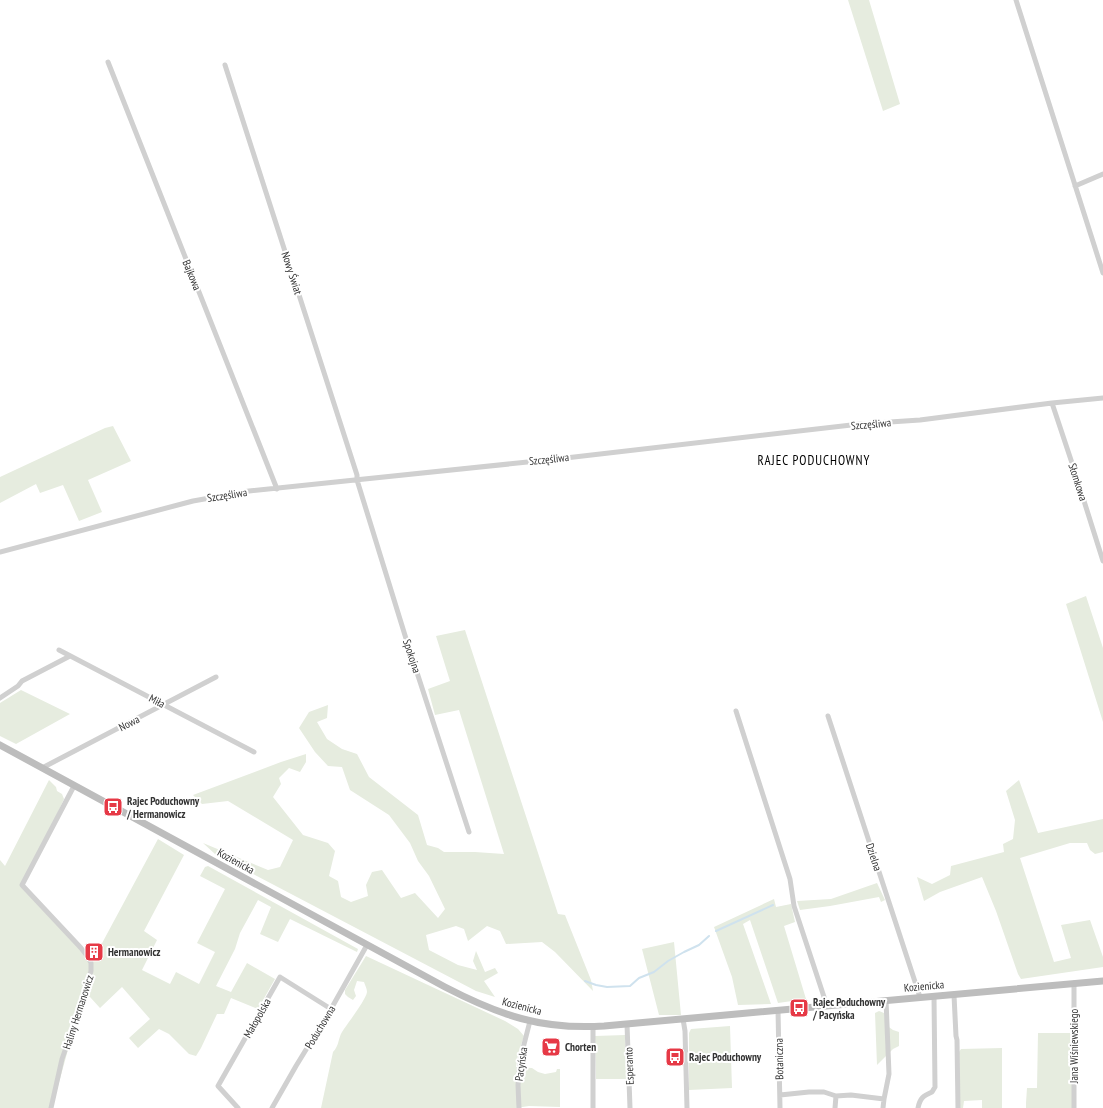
<svg xmlns="http://www.w3.org/2000/svg" width="1103" height="1108" font-family="'PT Sans Narrow',sans-serif">
	<style>
		.green { fill: #e6ecdf }
		.lines { fill: none; stroke-linecap: round; stroke-linejoin: round }
		.stream { stroke: #cfe2ee; stroke-width: 2 }
		.minor { stroke: #d0d0d0; stroke-width: 5 }
		.secondary { stroke: #bdbdbd; stroke-width: 7 }
		.labels { text-anchor: middle; dominant-baseline: central; stroke-width: 4; stroke-linejoin: round; paint-order: stroke }
		.street-label { font-size: 11px; fill: #333; stroke: #fff }
		.poi-label { font-size: 11px; font-weight: bold; fill: #333; stroke: #fff; text-anchor: start }
		.quarter-label { font-size: 13px; letter-spacing: 1px; fill: #000; stroke: #fff }
	</style>
	<rect width="100%" height="100%" fill="#fff"/>
	<path class="green" d="M 848,0 L 869,0 L 900,104 L 883,111 Z
		M 113,426 L 131,461 L 88,480 L 102,512 L 79,521 L 63,485 L 40,493 L 36,484 L 0,503 L 0,477 L 105,428 Z
		M 1086,596 L 1103,648 L 1103,722 L 1066,604 Z
		M 465,630 L 558,914 L 565,915 L 591,980 L 593,991 L 555,952 L 542,942 L 506,944 L 500,931 L 487,926 L 468,941 L 464,929 L 456,926 L 426,935 L 429,950 L 458,965 L 477,970 L 473,961 L 476,951 L 485,972 L 495,968 L 498,973 L 484,981 L 495,997 L 476,991 L 215,854 L 203,843 L 268,870 L 280,867 L 293,840 L 228,801 L 202,804 L 193,795 L 281,762 L 306,754 L 306,762 L 300,772 L 289,768 L 279,778 L 281,784 L 273,797 L 303,835 L 328,843 L 335,851 L 329,876 L 338,881 L 341,897 L 351,902 L 368,896 L 366,885 L 372,872 L 382,870 L 401,898 L 415,893 L 438,918 L 445,909 L 429,876 L 418,861 L 410,843 L 389,815 L 350,790 L 342,767 L 328,766 L 315,752 L 299,728 L 309,712 L 328,705 L 327,718 L 317,722 L 327,739 L 342,749 L 357,754 L 369,777 L 418,815 L 427,845 L 438,848 L 444,852 L 475,852 L 504,854 L 459,710 L 435,715 L 428,689 L 450,681 L 436,636 Z
		M 21,690 L 70,714 L 16,744 L 0,736 L 0,703 Z
		M 49,780 L 56,787 L 57,791 L 62,794 L 64,799 L 24,885 L 93,960 L 158,839 L 184,855 L 144,931 L 157,940 L 142,970 L 170,984 L 176,972 L 199,984 L 215,952 L 197,943 L 225,889 L 200,876 L 205,867 L 208,866 L 358,949 L 357,952 L 290,919 L 278,942 L 260,934 L 271,907 L 258,900 L 240,933 L 235,949 L 216,986 L 231,992 L 247,963 L 275,979 L 258,1009 L 231,998 L 224,1014 L 217,1014 L 201,1048 L 196,1056 L 189,1054 L 169,1034 L 159,1029 L 138,1048 L 129,1038 L 150,1019 L 122,987 L 100,1008 L 90,997 L 83,995 L 52,1108 L 0,1108 L 0,860 L 5,866 Z
		M 1019,780 L 1038,833 L 1103,819 L 1103,852 L 1095,854 L 1090,850 L 1087,843 L 1070,843 L 1020,858 L 1054,962 L 1071,958 L 1061,925 L 1090,920 L 1103,957 L 1103,967 L 1021,979 L 1018,974 L 996,911 L 982,877 L 940,892 L 924,901 L 917,877 L 932,884 L 950,875 L 951,866 L 1004,852 L 1003,844 L 1013,839 L 1015,820 L 1006,791 Z
		M 877,883 L 885,900 L 881,902 L 879,897 L 830,906 L 800,910 L 797,901 L 831,899 Z
		M 774,899 L 776,907 L 791,904 L 795,922 L 784,926 L 806,999 L 778,1003 L 750,920 L 743,924 L 771,1004 L 738,1005 L 732,977 L 714,927 Z
		M 674,942 L 681,1015 L 659,1015 L 642,949 Z
		M 366,956 L 505,1021 L 518,1029 L 524,1036 L 518,1054 L 516,1067 L 532,1068 L 538,1072 L 545,1074 L 556,1072 L 557,1069 L 560,1069 L 560,1107 L 529,1106 L 516,1108 L 321,1108 L 333,1052 C 339,1046 338,1039 342,1032 C 347,1024 366,1000 367,992 C 367,989 365,985 364,982 L 357,981 L 354,990 L 356,996 L 353,1000 L 348,997 L 345,994 L 345,990 Z
		M 879,1011 L 884,1013 L 886,1025 L 893,1030 L 899,1032 L 899,1046 L 893,1049 L 877,1065 L 875,1013 Z
		M 730,1026 L 732,1088 L 689,1090 L 689,1033 L 691,1029 Z
		M 1038,1033 L 1072,1033 L 1073,1108 L 1026,1108 L 1026,1103 L 1027,1088 L 1037,1088 Z
		M 625,1035 L 626,1079 L 596,1079 L 595,1036 Z
		M 1002,1048 L 1002,1108 L 982,1108 L 982,1100 L 964,1101 L 963,1108 L 960,1108 L 959,1052 L 961,1049 Z"/>
	<g class="lines">
		<path class="stream" d="M 716,931 L 773,905
			M 585,981 L 596,985 L 607,987 L 630,986 L 639,978 L 654,972 L 668,961 L 684,952 L 699,945 L 709,936"/>
		<path class="minor" d="M 1016,0 L 1103,273
			M 108,62 L 277,489
			M 225,65 L 357,475 L 357,480 L 408,645 L 469,832
			M 1075,186 L 1103,174
			M 1052,403 L 1072,463 L 1103,561
			M 0,552 L 193,501 L 249,491 L 557,459 L 860,424 L 920,420 L 1052,403 L 1103,398
			M 59,650 L 254,752
			M 0,698 L 18,686 L 22,681 L 70,656
			M 736,711 L 790,879 L 794,906 L 827,1006
			M 828,716 L 920,997
			M 42,768 L 216,677
			M 1074,983 L 1074,1108
			M 954,995 L 956,1036 L 957,1040 L 958,1108
			M 778,1010 L 780,1108
			M 683,1019 L 685,1031 L 687,1108
			M 627,1024 L 630,1108
			M 593,1027 L 593,1108
			M 780,1095 L 809,1092 L 824,1092 L 836,1096 L 851,1095 L 884,1099
			M 51,1108 L 62,1059 L 84,997 L 91,971 L 91,963 L 88,957 L 81,948 L 22,885 L 74,786
			M 238,1108 L 218,1086 L 280,977 L 331,1009
			M 272,1108 L 296,1066 L 331,1009 L 367,945
			M 519,1108 L 518,1085 L 520,1060 L 530,1021
			M 835,1108 L 836,1096
			M 883,1108 L 884,1099 L 889,1074 L 886,1000
			M 918,1108 C 920,1098 923,1096 932,1092 L 935,1087 L 934,996"/>
		<path class="secondary" d="M 0,745 L 445,987 C 499,1015 541,1030 604,1026 L 1103,981"/>
	</g>
	<defs>
		<symbol id="bus-square" viewBox="-11 -11 22 22"><rect x="-9" y="-9" width="18" height="18" rx="4" fill="#e63946" stroke="#fff"/><path d="M-5-6H5V4H4V6H2V4H-2V6H-4V4H-5ZM-3.5-4V0h7V-4ZM-3.5 1.2v1.5H-2V1.2ZM2 1.2v1.5H3.5V1.2Z" fill="#fff"/></symbol>
		<symbol id="building-square" viewBox="-11 -11 22 22"><rect x="-9" y="-9" width="18" height="18" rx="4" fill="#e63946" stroke="#fff"/><path d="M-4-6H4V6H1V3H-1V6H-4ZM-2.5-4.3h1.7v1.8h-1.7ZM.8-4.3h1.7v1.8H.8ZM-2.5-1h1.7V.8h-1.7ZM.8-1h1.7V.8H.8Z" fill="#fff"/></symbol>
		<symbol id="supermarket-square" viewBox="-11 -11 22 22"><rect x="-9" y="-9" width="18" height="18" rx="4" fill="#e63946" stroke="#fff"/><path d="M-6-5.5h2.5l.6 2H6L4.5 2H-2.5L-4.4-4H-6ZM-1.5 3.2a1.3 1.3 0 1 0 .1 0ZM3 3.2a1.3 1.3 0 1 0 .1 0Z" fill="#fff"/></symbol>
	</defs>
	<g fill-rule="evenodd">
		<use href="#bus-square" x="102" y="796" width="22" height="22"/>
		<use href="#building-square" x="83" y="941" width="22" height="22"/>
		<use href="#bus-square" x="788" y="997" width="22" height="22"/>
		<use href="#supermarket-square" x="540" y="1036" width="22" height="22"/>
		<use href="#bus-square" x="664" y="1046" width="22" height="22"/>
	</g>
	<g class="labels">
		<g class="street-label">
			<text transform="translate(292 273) rotate(72)">Nowy Świat</text>
			<text transform="translate(192 275) rotate(68)">Bajkowa</text>
			<text transform="translate(871 424) rotate(-5)">Szczęśliwa</text>
			<text transform="translate(549 459) rotate(-6)">Szczęśliwa</text>
			<text transform="translate(1078 482) rotate(72)">Słomkowa</text>
			<text transform="translate(227 495) rotate(-9)">Szczęśliwa</text>
			<text transform="translate(412 656) rotate(72)">Spokojna</text>
			<text transform="translate(157 701) rotate(27)">Miła</text>
			<text transform="translate(129 723) rotate(-27)">Nowa</text>
			<text transform="translate(874 857) rotate(72)">Dzielna</text>
			<text transform="translate(236 861) rotate(29)">Kozienicka</text>
			<text transform="translate(924 986) rotate(-5)">Kozienicka</text>
			<text transform="translate(522 1006) rotate(15)">Kozienicka</text>
			<text transform="translate(78 1012) rotate(-72)">Haliny Hermanowicz</text>
			<text transform="translate(257 1018) rotate(-60)">Małopolska</text>
			<text transform="translate(320 1027) rotate(-59)">Poduchowna</text>
			<text transform="translate(1074 1046) rotate(-90)">Jana Wiśniewskiego</text>
			<text transform="translate(779 1059) rotate(-91)">Botaniczna</text>
			<text transform="translate(521 1064) rotate(-82)">Pacyńska</text>
			<text transform="translate(629 1066) rotate(-92)">Esperanto</text>
		</g>
		<g class="poi-label">
			<text x="127" y="801">Rajec Poduchowny<tspan x="127" dy="13">/ Hermanowicz</tspan></text>
			<text x="108" y="952">Hermanowicz</text>
			<text x="813" y="1002">Rajec Poduchowny<tspan x="813" dy="13">/ Pacyńska</tspan></text>
			<text x="565" y="1047">Chorten</text>
			<text x="689" y="1057">Rajec Poduchowny</text>
		</g>
		<g class="quarter-label">
			<text x="814" y="460">RAJEC PODUCHOWNY</text>
		</g>
	</g>
</svg>
